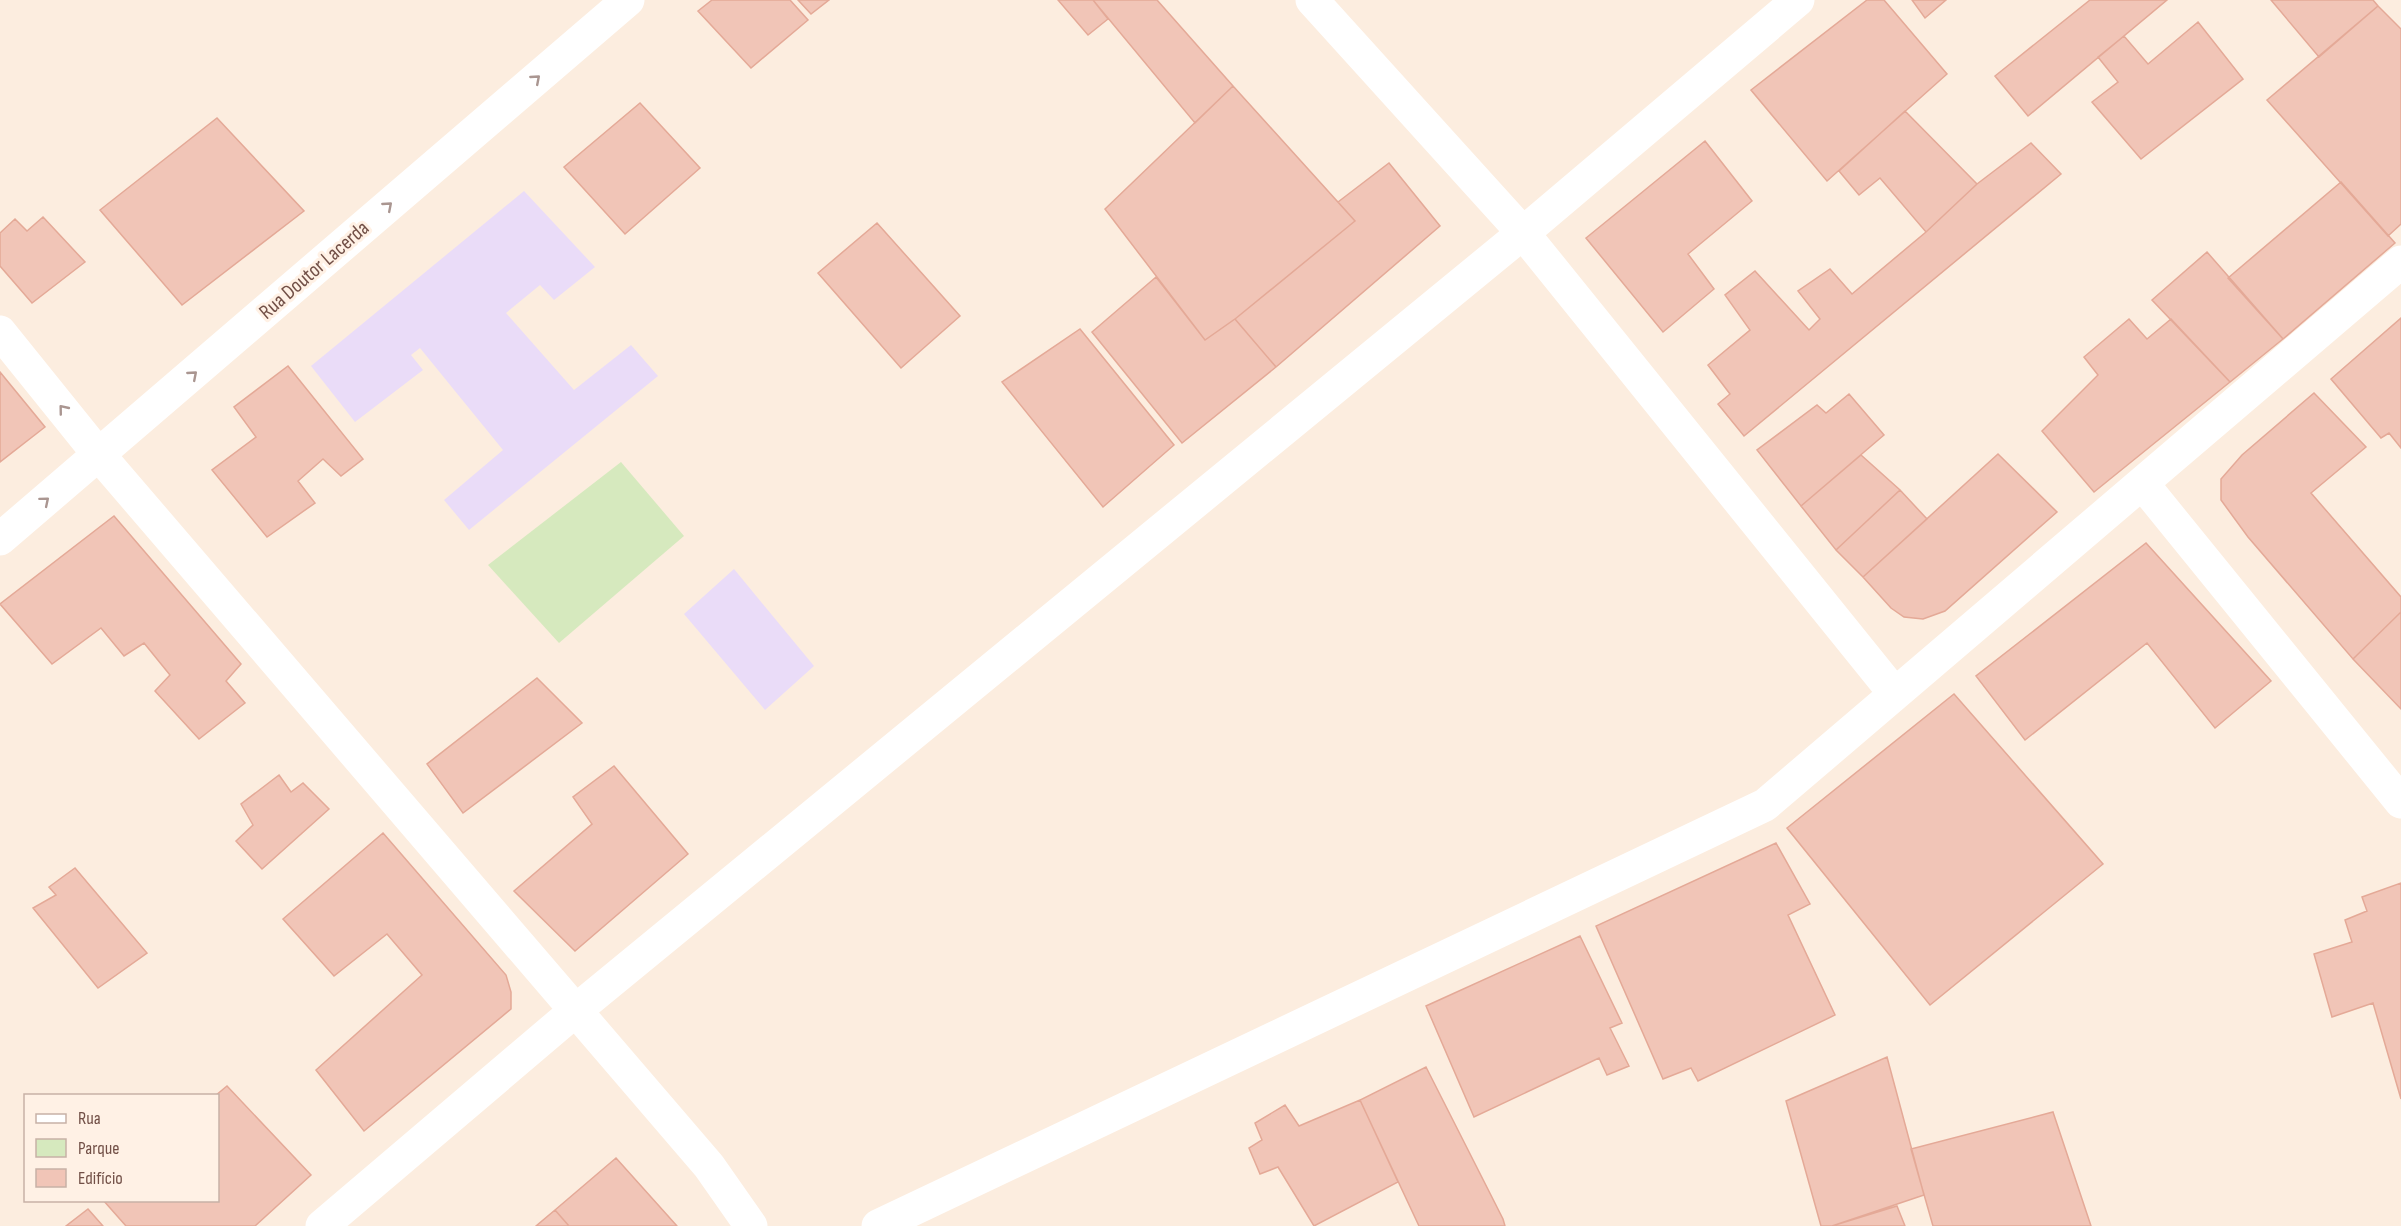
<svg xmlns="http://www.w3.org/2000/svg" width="2401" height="1226" font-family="'Sofia Sans Condensed',sans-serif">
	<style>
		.education { fill: #eadcf8 }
		.green { fill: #d6e9be }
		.building { fill: #f1c5b7; stroke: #e4a997; stroke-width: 1.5 }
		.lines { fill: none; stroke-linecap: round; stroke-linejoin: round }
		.street { stroke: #fff; stroke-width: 33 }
		.secondary { stroke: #fff; stroke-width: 33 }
		.oneway { stroke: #aa9691 }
		.labels { text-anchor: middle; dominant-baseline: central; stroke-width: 6; stroke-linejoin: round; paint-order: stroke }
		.street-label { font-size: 21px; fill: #725047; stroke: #fff1e5 }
	</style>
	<rect width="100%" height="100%" fill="#fceddf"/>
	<path class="education" d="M 524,191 L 595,267 L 554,300 L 540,285 L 506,313 L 574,390 L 631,345 L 658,376 L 469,530 L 444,500 L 503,450 L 420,348 L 411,355 L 423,370 L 355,422 L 311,366 Z
		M 734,569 L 814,666 L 765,710 L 684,614 Z"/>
	<path class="green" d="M 621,462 L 684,536 L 559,643 L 488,565 Z"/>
	<path class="building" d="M 712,0 L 790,0 L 808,20 L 751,68 L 698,11 Z
		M 798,0 L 829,0 L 811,14 Z
		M 1058,0 L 1093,0 L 1108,19 L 1088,35 Z
		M 1093,0 L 1157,0 L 1233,86 L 1195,123 Z
		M 1867,0 L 1884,0 L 1947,74 L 1827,181 L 1751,90 Z
		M 1912,0 L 1946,0 L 1925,18 Z
		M 2090,0 L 2167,0 L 2028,116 L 1995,76 Z
		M 2271,0 L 2373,0 L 2378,6 L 2319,57 Z
		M 2378,6 L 2401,29 L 2401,224 L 2388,236 L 2267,100 Z
		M 2198,22 L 2243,79 L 2141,159 L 2092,102 L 2118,82 L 2098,57 L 2124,36 L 2148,64 Z
		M 1233,86 L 1355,221 L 1235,319 L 1205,340 L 1105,209 Z
		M 640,103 L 700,168 L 625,234 L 564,167 Z
		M 1905,111 L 1977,184 L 1926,232 L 1880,178 L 1859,195 L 1839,171 Z
		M 217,118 L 304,211 L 182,305 L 100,210 Z
		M 1705,141 L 1752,201 L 1688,254 L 1714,289 L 1663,332 L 1586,238 Z
		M 2031,143 L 2061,174 L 1744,436 L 1718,404 L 1730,394 L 1708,365 L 1750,330 L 1725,295 L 1755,271 L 1809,330 L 1820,319 L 1798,291 L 1830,269 L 1852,294 L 1926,232 L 1977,184 Z
		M 1389,163 L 1440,226 L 1276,367 L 1235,319 L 1355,221 L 1338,202 Z
		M 2341,182 L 2395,243 L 2283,339 L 2228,278 Z
		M 43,217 L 85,262 L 32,303 L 0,266 L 0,233 L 15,219 L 27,231 Z
		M 877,223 L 960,316 L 901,368 L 818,273 Z
		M 2207,252 L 2283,339 L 2230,382 L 2152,300 Z
		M 1156,277 L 1205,340 L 1235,319 L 1276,367 L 1182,443 L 1092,332 Z
		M 2401,318 L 2401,448 L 2389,433 L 2381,438 L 2331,379 Z
		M 2129,319 L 2147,339 L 2171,319 L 2230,382 L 2094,492 L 2042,431 L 2098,375 L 2084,357 Z
		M 1080,329 L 1174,445 L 1103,507 L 1002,382 Z
		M 288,366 L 363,459 L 341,476 L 323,459 L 298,481 L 315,503 L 267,537 L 212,470 L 256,437 L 234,407 Z
		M 0,372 L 45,427 L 0,462 Z
		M 2314,393 L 2366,447 L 2311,493 L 2401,597 L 2401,612 L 2353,659 L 2248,537 L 2221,500 L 2221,479 L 2242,455 Z
		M 1849,394 L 1884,435 L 1801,506 L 1757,450 L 1817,405 L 1826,413 Z
		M 1998,454 L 2057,512 L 1945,611 L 1923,619 L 1904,617 L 1891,608 L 1863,577 Z
		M 1861,455 L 1900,490 L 1836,550 L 1801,506 Z
		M 1900,490 L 1927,519 L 1863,577 L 1836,550 Z
		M 114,516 L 241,664 L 226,681 L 245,703 L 199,739 L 155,691 L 170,675 L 144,643 L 124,656 L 101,628 L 52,664 L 0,604 Z
		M 2146,543 L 2271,681 L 2215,728 L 2147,643 L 2025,740 L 1976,676 Z
		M 2401,612 L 2401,709 L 2353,659 Z
		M 537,678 L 582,723 L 463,813 L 427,764 Z
		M 1954,694 L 2103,864 L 1930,1005 L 1787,828 Z
		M 614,766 L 688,854 L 575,951 L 514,891 L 592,824 L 573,797 Z
		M 279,775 L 291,792 L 303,783 L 329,809 L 262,869 L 236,841 L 253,825 L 241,804 Z
		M 383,833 L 506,975 L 511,992 L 511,1009 L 364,1131 L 316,1070 L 422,975 L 387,934 L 334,976 L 283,919 Z
		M 1776,843 L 1810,904 L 1788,915 L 1835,1015 L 1698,1081 L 1691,1068 L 1663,1079 L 1596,926 Z
		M 75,868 L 147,953 L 98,988 L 33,908 L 56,895 L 49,887 Z
		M 2401,883 L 2401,1099 L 2373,1003 L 2332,1017 L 2314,954 L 2352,942 L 2345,920 L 2367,911 L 2362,897 Z
		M 1580,936 L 1622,1023 L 1610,1028 L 1629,1066 L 1607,1075 L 1599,1058 L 1474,1117 L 1426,1006 Z
		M 1887,1057 L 1924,1195 L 1832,1226 L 1821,1226 L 1786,1101 Z
		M 1426,1067 L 1503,1219 L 1505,1226 L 1419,1226 L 1360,1100 Z
		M 227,1086 L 311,1175 L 255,1226 L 126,1226 L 103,1200 L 218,1200 L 218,1096 L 215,1096 Z
		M 1360,1100 L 1398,1182 L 1314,1226 L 1278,1167 L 1260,1174 L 1249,1148 L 1262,1140 L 1255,1123 L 1285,1105 L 1299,1126 Z
		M 2053,1112 L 2091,1226 L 1933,1226 L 1911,1149 Z
		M 616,1158 L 677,1226 L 569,1226 L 555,1210 Z
		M 1897,1206 L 1905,1226 L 1832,1226 Z
		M 88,1209 L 103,1226 L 66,1226 Z
		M 555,1210 L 569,1226 L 536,1226 Z"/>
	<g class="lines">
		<path class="street" d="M 1312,0 L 1523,233 L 1895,694
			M 0,332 L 99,455 L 709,1166 L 751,1226
			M 2142,483 L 2401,802
			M 878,1226 L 1765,805 L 2401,262"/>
		<path class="secondary" d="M 0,539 L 628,0
			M 322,1226 L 575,1011 L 1523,233 L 1798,0"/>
	</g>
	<defs><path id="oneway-chevron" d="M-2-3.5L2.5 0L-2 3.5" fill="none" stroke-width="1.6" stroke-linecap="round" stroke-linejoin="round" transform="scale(1.5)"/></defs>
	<g class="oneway">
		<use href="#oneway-chevron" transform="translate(536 79) rotate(-41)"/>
		<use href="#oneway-chevron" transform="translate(388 206) rotate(-41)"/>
		<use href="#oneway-chevron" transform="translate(193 375) rotate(-41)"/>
		<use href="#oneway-chevron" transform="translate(63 409) rotate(-129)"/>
		<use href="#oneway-chevron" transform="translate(45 501) rotate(-40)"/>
	</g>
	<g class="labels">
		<g class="street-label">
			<text transform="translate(314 270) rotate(-41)">Rua Doutor Lacerda</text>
		</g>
	</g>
	<rect x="24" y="1094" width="195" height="108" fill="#fff1e5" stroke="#c7b1a6" stroke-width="1.5"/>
	<rect x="36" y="1114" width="30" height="9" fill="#ffffff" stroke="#c7b1a6" stroke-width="1.5"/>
	<text x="78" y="1124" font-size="18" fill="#725047">Rua</text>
	<rect x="36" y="1139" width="30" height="18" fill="#d6e9be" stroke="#c7b1a6" stroke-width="1.5"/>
	<text x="78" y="1154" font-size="18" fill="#725047">Parque</text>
	<rect x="36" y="1169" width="30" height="18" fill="#f1c5b7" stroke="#c7b1a6" stroke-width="1.5"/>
	<text x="78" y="1184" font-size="18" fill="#725047">Edifício</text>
</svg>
